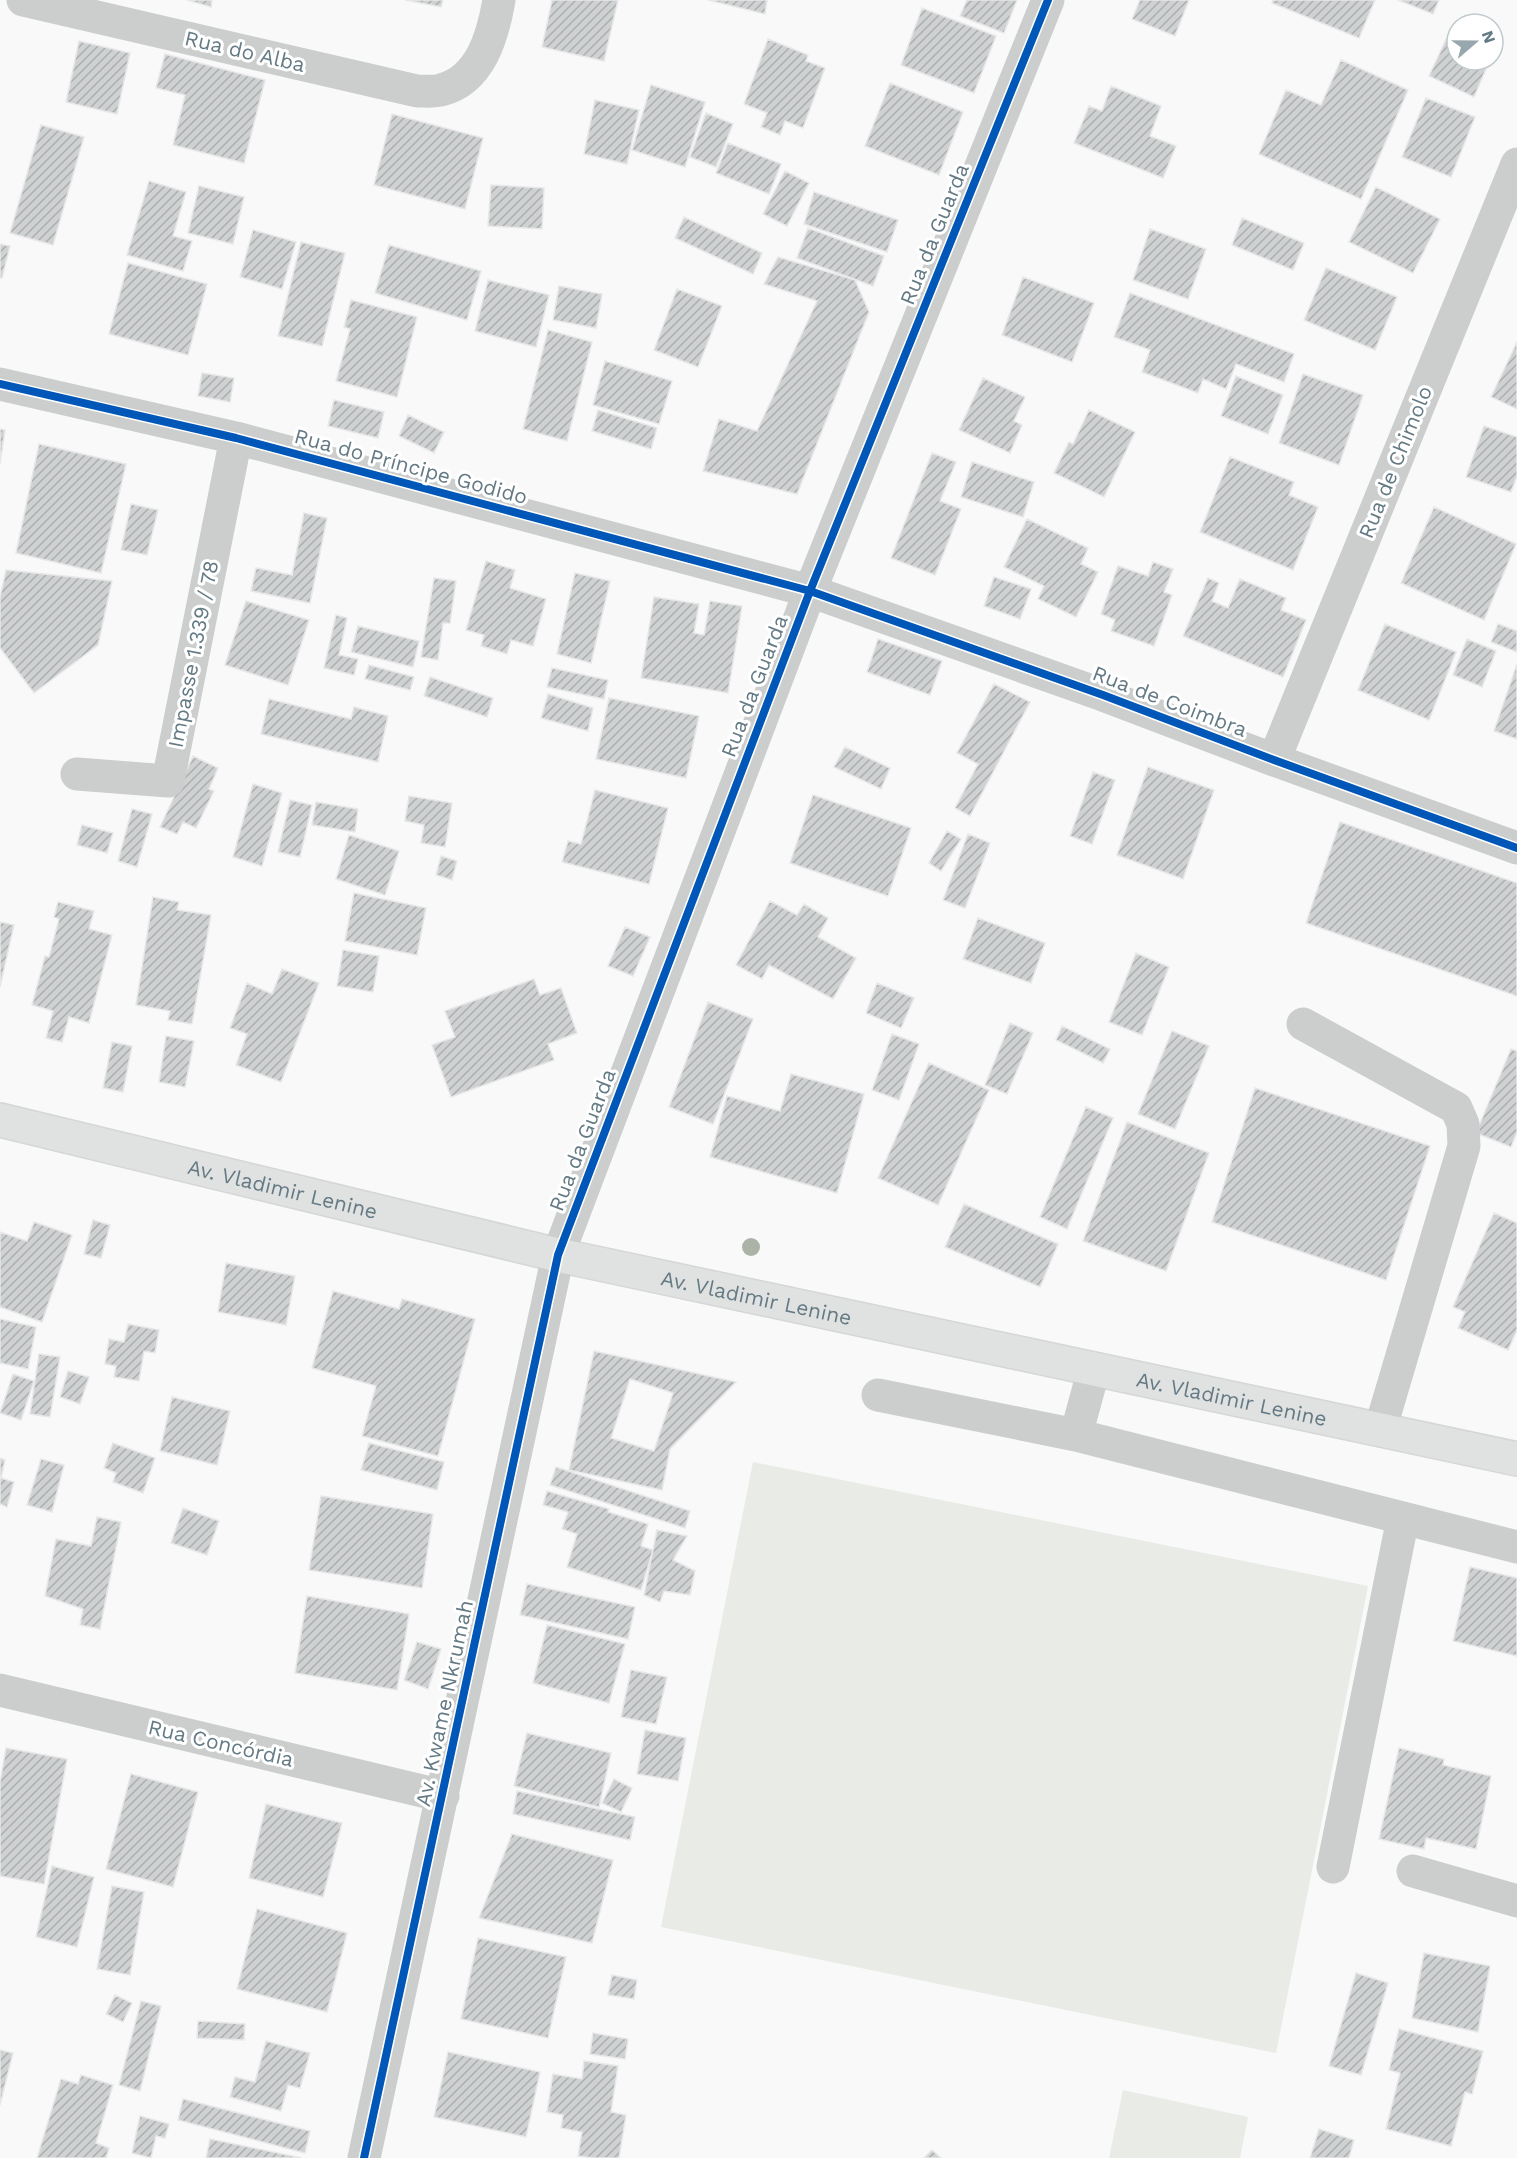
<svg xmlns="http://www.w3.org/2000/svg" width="1517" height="2158" font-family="'Work Sans',sans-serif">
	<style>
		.green { fill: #e8ebe6 }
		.building { fill: url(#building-hatch); stroke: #e8e8e8; stroke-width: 1.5; fill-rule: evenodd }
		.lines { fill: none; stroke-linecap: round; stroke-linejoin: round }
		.major-casing { stroke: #d5d6d7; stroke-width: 36 }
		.minor { stroke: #cccece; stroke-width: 33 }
		.major { stroke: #e0e1e1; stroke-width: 33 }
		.cycleway-casing { stroke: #fff; stroke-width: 11 }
		.cycleway { stroke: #0057b8; stroke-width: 8 }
		.tree { fill: #aab3a6 }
		.labels { text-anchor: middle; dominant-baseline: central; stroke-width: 6; stroke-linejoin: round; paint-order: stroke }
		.street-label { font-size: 21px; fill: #647a84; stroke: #fff }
	</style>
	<defs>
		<pattern id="building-hatch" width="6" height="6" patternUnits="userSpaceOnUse" patternTransform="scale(1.5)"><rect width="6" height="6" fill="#cfd1d2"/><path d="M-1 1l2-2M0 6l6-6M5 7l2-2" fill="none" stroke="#acafb0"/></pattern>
	</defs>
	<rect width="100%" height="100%" fill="#f9f9f9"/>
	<path class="green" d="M 753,1462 L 1368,1586 L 1276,2053 L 661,1927 Z
		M 1123,2090 L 1248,2117 L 1240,2158 L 1109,2158 Z"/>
	<path class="building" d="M 187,0 L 212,0 L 211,7 Z
		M 405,0 L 443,0 L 441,7 Z
		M 552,0 L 618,0 L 604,61 L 542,47 Z
		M 708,0 L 767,0 L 765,14 Z
		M 967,0 L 1017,0 L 1004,33 L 960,16 Z
		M 1140,0 L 1189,0 L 1175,36 L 1132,19 Z
		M 1273,0 L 1375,0 L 1359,38 L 1272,3 Z
		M 1398,0 L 1439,0 L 1433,14 Z
		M 922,8 L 996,36 L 974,93 L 901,65 Z
		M 1450,31 L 1457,34 L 1457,60 L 1490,60 L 1474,97 L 1429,76 Z
		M 768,39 L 808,55 L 806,61 L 825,68 L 803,128 L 785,121 L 780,135 L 761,127 L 767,113 L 744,104 Z
		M 79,41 L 130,53 L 117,114 L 66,102 Z
		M 165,54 L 265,80 L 244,163 L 173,145 L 185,95 L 156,88 Z
		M 1341,60 L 1408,90 L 1361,199 L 1259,154 L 1286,90 L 1321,105 Z
		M 890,83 L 963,112 L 939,175 L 865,146 Z
		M 651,85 L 705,102 L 685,167 L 632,150 Z
		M 1111,86 L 1161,106 L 1150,136 L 1176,146 L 1163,178 L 1074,143 L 1089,106 L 1102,111 Z
		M 1426,98 L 1475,117 L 1451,177 L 1402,157 Z
		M 595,100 L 639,110 L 627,164 L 584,154 Z
		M 706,113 L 733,124 L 716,167 L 690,157 Z
		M 392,114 L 483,138 L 465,209 L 374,185 Z
		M 41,125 L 84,137 L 53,245 L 10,233 Z
		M 728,143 L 781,164 L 769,194 L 716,173 Z
		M 785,171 L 809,183 L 787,226 L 763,214 Z
		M 149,181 L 186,192 L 173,236 L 192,241 L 183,271 L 127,255 Z
		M 491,185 L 544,188 L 542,229 L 488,226 Z
		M 199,186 L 244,197 L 233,244 L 188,233 Z
		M 1376,187 L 1440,219 L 1413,273 L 1349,242 Z
		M 814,192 L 898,220 L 887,252 L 804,224 Z
		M 684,217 L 762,253 L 753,274 L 675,238 Z
		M 1242,218 L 1304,243 L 1293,270 L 1232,245 Z
		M 808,228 L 884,256 L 873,286 L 797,258 Z
		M 1150,229 L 1206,249 L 1188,299 L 1133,280 Z
		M 253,230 L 296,242 L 282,289 L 240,277 Z
		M 301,242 L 345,253 L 322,346 L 278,336 Z
		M 0,244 L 10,246 L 2,278 L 0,278 Z
		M 389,245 L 481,271 L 467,320 L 375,293 Z
		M 778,257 L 855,280 L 869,312 L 797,494 L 703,471 L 719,419 L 757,431 L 817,301 L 764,284 Z
		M 128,263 L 207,284 L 188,355 L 109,334 Z
		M 1326,268 L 1397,297 L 1375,350 L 1304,320 Z
		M 1023,277 L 1094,303 L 1072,362 L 1002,335 Z
		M 488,280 L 549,295 L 536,347 L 475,331 Z
		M 559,286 L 602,294 L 596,328 L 553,320 Z
		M 677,289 L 722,306 L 698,367 L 654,350 Z
		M 1130,293 L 1294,354 L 1284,382 L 1236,364 L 1226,389 L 1203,379 L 1198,393 L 1142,372 L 1150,350 L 1114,337 Z
		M 351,300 L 417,317 L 397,397 L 336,381 L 350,329 L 344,327 Z
		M 548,330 L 592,342 L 567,441 L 523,429 Z
		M 1517,342 L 1517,409 L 1491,397 Z
		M 605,361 L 672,381 L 659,424 L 593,405 Z
		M 202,373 L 234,378 L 230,402 L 198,396 Z
		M 1303,374 L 1363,395 L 1339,465 L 1279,443 Z
		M 1236,376 L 1283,395 L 1268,434 L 1221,416 Z
		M 983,378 L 1025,397 L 1014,421 L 1022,425 L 1010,453 L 959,430 Z
		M 334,400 L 384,412 L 378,438 L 328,426 Z
		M 598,410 L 657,428 L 651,449 L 592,431 Z
		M 1089,410 L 1135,432 L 1104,497 L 1054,473 L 1069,442 L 1073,444 Z
		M 408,415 L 444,432 L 434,453 L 399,436 Z
		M 1484,426 L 1517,437 L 1517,476 L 1511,492 L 1466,477 Z
		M 0,429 L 5,430 L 0,464 Z
		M 39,444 L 126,464 L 101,573 L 16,553 Z
		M 932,453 L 956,462 L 940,501 L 961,509 L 935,575 L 891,558 Z
		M 1230,457 L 1294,482 L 1289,495 L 1318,507 L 1293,570 L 1200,532 Z
		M 972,462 L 1034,482 L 1023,517 L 961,497 Z
		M 131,504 L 158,510 L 147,555 L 121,550 Z
		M 1434,507 L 1516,544 L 1484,620 L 1401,583 Z
		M 304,513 L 327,518 L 310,603 L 251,591 L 256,568 L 292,575 Z
		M 1027,519 L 1088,548 L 1081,564 L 1098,572 L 1076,617 L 1038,599 L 1044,586 L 1004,567 Z
		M 486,561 L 515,570 L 510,588 L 546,599 L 533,646 L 511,640 L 507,654 L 481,646 L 484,635 L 466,630 Z
		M 1153,562 L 1173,569 L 1164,592 L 1172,595 L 1154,646 L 1111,631 L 1115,620 L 1101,614 L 1118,566 L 1148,576 Z
		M 6,570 L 112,581 L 98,645 L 34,693 L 0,648 L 0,597 Z
		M 575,573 L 610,581 L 591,663 L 557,654 Z
		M 994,577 L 1031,589 L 1020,619 L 984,606 Z
		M 434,578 L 456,581 L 450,623 L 443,623 L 438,660 L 421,657 Z
		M 1208,578 L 1219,583 L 1212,601 L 1228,608 L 1240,579 L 1286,598 L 1281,610 L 1306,620 L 1283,677 L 1183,636 Z
		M 654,597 L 699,604 L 694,633 L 704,635 L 710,601 L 742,606 L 728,693 L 641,678 Z
		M 246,601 L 309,620 L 288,685 L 225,665 Z
		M 336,615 L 347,618 L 339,655 L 358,659 L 354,675 L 324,668 Z
		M 1385,624 L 1456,652 L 1429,720 L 1358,690 Z
		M 1498,624 L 1517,631 L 1517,652 L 1491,642 Z
		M 358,626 L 419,641 L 413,667 L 351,652 Z
		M 878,639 L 942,661 L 930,695 L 867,672 Z
		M 1467,639 L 1496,651 L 1482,687 L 1453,675 Z
		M 1517,664 L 1517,739 L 1494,731 Z
		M 369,665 L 414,677 L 410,690 L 365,679 Z
		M 552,668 L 608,680 L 604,699 L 547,687 Z
		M 430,677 L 493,698 L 487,717 L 424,696 Z
		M 994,684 L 1030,702 L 970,816 L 955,808 L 978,764 L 957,753 Z
		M 548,694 L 593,708 L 588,731 L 541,718 Z
		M 609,698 L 699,716 L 686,778 L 596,759 Z
		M 269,699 L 351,719 L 354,707 L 388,716 L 378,762 L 261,734 Z
		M 845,747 L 890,768 L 881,789 L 834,767 Z
		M 193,756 L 218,768 L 209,789 L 214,791 L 196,828 L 183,822 L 177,834 L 160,827 Z
		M 1148,767 L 1214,790 L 1183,879 L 1117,855 Z
		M 1093,772 L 1115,780 L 1092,844 L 1070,836 Z
		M 253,784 L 282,793 L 262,866 L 233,857 Z
		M 595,790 L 668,808 L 649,884 L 562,862 L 568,841 L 581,844 Z
		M 813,795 L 911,828 L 888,896 L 790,863 Z
		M 409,796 L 452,803 L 445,847 L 421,843 L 424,825 L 405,821 Z
		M 290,800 L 312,805 L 300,857 L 278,852 Z
		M 316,802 L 358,809 L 355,832 L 312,825 Z
		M 132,809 L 152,814 L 137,867 L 118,861 Z
		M 1340,822 L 1517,883 L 1517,996 L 1306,923 Z
		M 82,825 L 113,833 L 107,853 L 77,845 Z
		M 947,831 L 961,839 L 941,871 L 929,863 Z
		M 968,834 L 990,843 L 965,908 L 943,900 Z
		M 349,835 L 399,851 L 385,895 L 336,879 Z
		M 441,856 L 457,861 L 452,880 L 436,875 Z
		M 354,893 L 426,908 L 417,955 L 345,941 Z
		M 153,897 L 179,902 L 177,910 L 211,915 L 192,1024 L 168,1020 L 170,1011 L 136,1005 Z
		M 770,901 L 797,915 L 804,904 L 828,918 L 818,937 L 856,958 L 833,999 L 769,965 L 762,979 L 736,965 Z
		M 58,902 L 94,911 L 89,929 L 112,935 L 89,1023 L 69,1017 L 62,1042 L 46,1038 L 53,1011 L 32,1005 L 45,956 L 49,957 L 59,919 L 54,917 Z
		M 978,918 L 1045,943 L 1031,983 L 963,959 Z
		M 0,922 L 14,925 L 0,987 Z
		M 625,927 L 650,937 L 633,976 L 608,966 Z
		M 343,950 L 379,956 L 373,992 L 337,986 Z
		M 1136,953 L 1169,967 L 1142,1035 L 1109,1022 Z
		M 282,969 L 319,983 L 281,1082 L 236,1065 L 247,1034 L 230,1028 L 247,983 L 272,994 Z
		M 534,979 L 540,995 L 561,988 L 577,1033 L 548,1044 L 554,1060 L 451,1097 L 432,1045 L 455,1037 L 445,1011 Z
		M 877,983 L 914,998 L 901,1028 L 866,1013 Z
		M 708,1002 L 753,1019 L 713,1124 L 669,1107 Z
		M 1010,1023 L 1033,1033 L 1007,1094 L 985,1085 Z
		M 1062,1026 L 1110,1049 L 1103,1063 L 1056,1040 Z
		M 1172,1031 L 1209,1046 L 1175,1129 L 1138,1114 Z
		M 892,1034 L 919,1044 L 899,1100 L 872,1090 Z
		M 166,1036 L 194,1041 L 185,1087 L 159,1082 Z
		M 112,1042 L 132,1046 L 123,1092 L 103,1088 Z
		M 1511,1049 L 1517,1051 L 1517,1132 L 1511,1147 L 1476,1133 Z
		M 929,1063 L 989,1090 L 938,1205 L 878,1178 Z
		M 791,1074 L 864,1094 L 837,1193 L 710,1157 L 727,1096 L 780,1111 Z
		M 1255,1088 L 1430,1146 L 1386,1280 L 1212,1222 Z
		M 1086,1107 L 1113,1118 L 1067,1229 L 1040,1217 Z
		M 1127,1122 L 1209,1153 L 1166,1271 L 1083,1241 Z
		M 964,1204 L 1058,1244 L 1040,1287 L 945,1247 Z
		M 1494,1213 L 1517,1223 L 1517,1330 L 1508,1350 L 1458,1328 L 1465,1312 L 1453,1307 Z
		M 93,1220 L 110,1225 L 101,1258 L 84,1254 Z
		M 34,1222 L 72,1235 L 42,1322 L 0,1307 L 0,1232 L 27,1241 Z
		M 226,1263 L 295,1276 L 286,1325 L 218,1312 Z
		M 333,1291 L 399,1309 L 402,1299 L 475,1319 L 438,1456 L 362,1436 L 376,1386 L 312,1368 Z
		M 0,1319 L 36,1327 L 28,1369 L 0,1363 Z
		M 128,1324 L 159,1330 L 155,1353 L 144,1351 L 139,1381 L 114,1377 L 116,1366 L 105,1364 L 109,1339 L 124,1342 Z
		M 594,1351 L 736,1382 L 670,1449 L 662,1490 L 569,1470 ZM 630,1379 L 673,1393 L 654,1451 L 611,1438 Z
		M 39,1354 L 60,1357 L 50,1417 L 30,1414 Z
		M 68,1371 L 89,1377 L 80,1404 L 60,1397 Z
		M 13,1374 L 34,1381 L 21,1420 L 0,1413 Z
		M 172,1397 L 230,1411 L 217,1465 L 160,1451 Z
		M 113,1443 L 155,1458 L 143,1493 L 113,1482 L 116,1473 L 104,1468 Z
		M 369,1443 L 444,1462 L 437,1490 L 361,1470 Z
		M 0,1458 L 5,1460 L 1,1478 L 14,1482 L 7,1507 L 0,1504 Z
		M 41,1459 L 64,1465 L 52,1512 L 27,1505 Z
		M 556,1467 L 690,1511 L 685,1528 L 550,1485 Z
		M 547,1491 L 609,1509 L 608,1512 L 648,1524 L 641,1546 L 653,1550 L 641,1590 L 567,1567 L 577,1534 L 562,1529 L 568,1512 L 543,1505 Z
		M 321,1496 L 433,1514 L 422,1588 L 309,1570 Z
		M 183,1508 L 219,1521 L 207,1555 L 171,1543 Z
		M 97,1517 L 121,1522 L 100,1629 L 80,1625 L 83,1609 L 45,1596 L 56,1539 L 91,1546 Z
		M 657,1530 L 687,1536 L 673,1560 L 695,1571 L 690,1595 L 664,1591 L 660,1602 L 644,1595 Z
		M 1470,1567 L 1517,1578 L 1517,1656 L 1453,1641 Z
		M 527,1584 L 635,1607 L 628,1639 L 520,1615 Z
		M 307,1596 L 409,1614 L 397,1690 L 295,1673 Z
		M 547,1625 L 625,1644 L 609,1703 L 533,1683 Z
		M 417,1642 L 441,1649 L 428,1689 L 404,1680 Z
		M 631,1670 L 667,1677 L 656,1724 L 621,1717 Z
		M 645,1730 L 686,1738 L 678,1781 L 637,1774 Z
		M 527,1733 L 611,1753 L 599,1807 L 514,1786 Z
		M 6,1748 L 67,1759 L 44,1884 L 0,1876 L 0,1782 Z
		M 1399,1748 L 1444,1759 L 1443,1765 L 1491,1776 L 1476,1849 L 1426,1838 L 1424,1849 L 1379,1839 Z
		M 131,1774 L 198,1792 L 173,1887 L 106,1869 Z
		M 614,1779 L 632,1788 L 621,1812 L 602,1803 Z
		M 517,1791 L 635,1817 L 630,1840 L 513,1814 Z
		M 266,1804 L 342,1823 L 323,1897 L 249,1878 Z
		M 512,1834 L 613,1860 L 592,1943 L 479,1918 Z
		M 52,1866 L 94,1877 L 77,1947 L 36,1937 Z
		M 112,1886 L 144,1892 L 130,1975 L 97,1969 Z
		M 257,1909 L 347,1933 L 327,2012 L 237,1989 Z
		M 478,1938 L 566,1957 L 548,2038 L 461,2019 Z
		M 1424,1953 L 1490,1966 L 1478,2032 L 1412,2018 Z
		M 1356,1973 L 1388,1983 L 1361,2075 L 1329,2066 Z
		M 612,1975 L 637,1980 L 634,1999 L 608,1995 Z
		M 115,1995 L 132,2003 L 123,2022 L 106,2014 Z
		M 141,2001 L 161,2006 L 140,2091 L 119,2085 Z
		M 198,2021 L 245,2024 L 244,2040 L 197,2038 Z
		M 1399,2029 L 1483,2051 L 1472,2094 L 1465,2092 L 1451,2146 L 1386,2129 L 1400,2073 L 1389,2070 Z
		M 593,2033 L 628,2039 L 625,2059 L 590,2054 Z
		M 266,2041 L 310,2053 L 300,2088 L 288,2085 L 281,2111 L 230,2097 L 235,2077 L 255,2082 Z
		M 0,2050 L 13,2053 L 0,2105 Z
		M 448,2052 L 540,2072 L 526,2137 L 434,2117 Z
		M 584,2061 L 618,2066 L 611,2112 L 626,2115 L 619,2158 L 593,2158 L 578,2156 L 582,2132 L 561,2128 L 563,2115 L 547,2112 L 553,2074 L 582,2079 Z
		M 81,2075 L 113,2085 L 96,2143 L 109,2148 L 106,2158 L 37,2158 L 61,2079 L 78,2084 Z
		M 183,2099 L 310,2131 L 305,2153 L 178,2120 Z
		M 140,2116 L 169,2124 L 165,2138 L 156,2136 L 151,2158 L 132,2153 Z
		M 1319,2129 L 1354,2140 L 1349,2158 L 1310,2158 Z
		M 210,2139 L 302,2158 L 206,2158 Z
		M 932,2150 L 941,2158 L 924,2158 Z"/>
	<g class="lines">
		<defs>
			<g id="major">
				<path id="s1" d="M 0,1120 L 558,1255 L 1517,1459"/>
			</g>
		</defs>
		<use href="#major" class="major-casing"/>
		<path class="minor" d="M 23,0 L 417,91 C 425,91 434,92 441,90 C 481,80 493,35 499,0
			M 0,384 L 236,438 L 810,591 L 1103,695 L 1274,760 L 1517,848
			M 1274,760 L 1517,164
			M 77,774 L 168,781 L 236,438
			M 1303,1024 L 1456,1108 L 1463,1124 L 1464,1146 L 1380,1430
			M 878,1395 L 1076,1435 L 1517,1547
			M 1076,1435 L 1094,1369
			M 0,1690 L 443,1796
			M 1333,1867 L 1403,1518
			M 1413,1871 L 1517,1901
			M 364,2158 L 558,1255 L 810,591 L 1048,0"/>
		<use href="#major" class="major"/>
		<defs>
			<path id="cycleway" d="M 0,384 L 236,438 L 810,591 L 1103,695 L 1274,760 L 1517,848
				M 364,2158 L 558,1255 L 810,591 L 1048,0"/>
		</defs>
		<use href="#cycleway" class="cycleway-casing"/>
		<use href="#cycleway" class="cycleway"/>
	</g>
	<circle class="tree" cx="751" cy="1247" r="9"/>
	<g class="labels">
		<g class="street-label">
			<text transform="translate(245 51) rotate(13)">Rua do Alba</text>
			<text transform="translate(934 234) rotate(-68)">Rua da Guarda</text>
			<text transform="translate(1395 462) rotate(-68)">Rua de Chimolo</text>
			<text transform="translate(411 466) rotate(15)">Rua do Príncipe Godido</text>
			<text transform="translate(193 654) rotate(-79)">Impasse 1.339 / 78</text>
			<text transform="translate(754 686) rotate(-69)">Rua da Guarda</text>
			<text transform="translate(1170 701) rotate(21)">Rua de Coimbra</text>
			<text transform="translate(582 1140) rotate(-69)">Rua da Guarda</text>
			<text stroke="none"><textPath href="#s1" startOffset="291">Av. Vladimir Lenine</textPath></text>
			<text stroke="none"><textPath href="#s1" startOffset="777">Av. Vladimir Lenine</textPath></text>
			<text stroke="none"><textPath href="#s1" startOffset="1263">Av. Vladimir Lenine</textPath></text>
			<text transform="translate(444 1703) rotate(-78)">Av. Kwame Nkrumah</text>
			<text transform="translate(221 1743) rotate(13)">Rua Concórdia</text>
		</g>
	</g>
	<g transform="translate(1475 42) rotate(70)"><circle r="28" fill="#ffffff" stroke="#c1cace" stroke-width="1.5"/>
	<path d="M0-4.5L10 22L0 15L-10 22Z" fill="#98a6ad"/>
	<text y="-9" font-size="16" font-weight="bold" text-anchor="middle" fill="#647a84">N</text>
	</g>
</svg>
